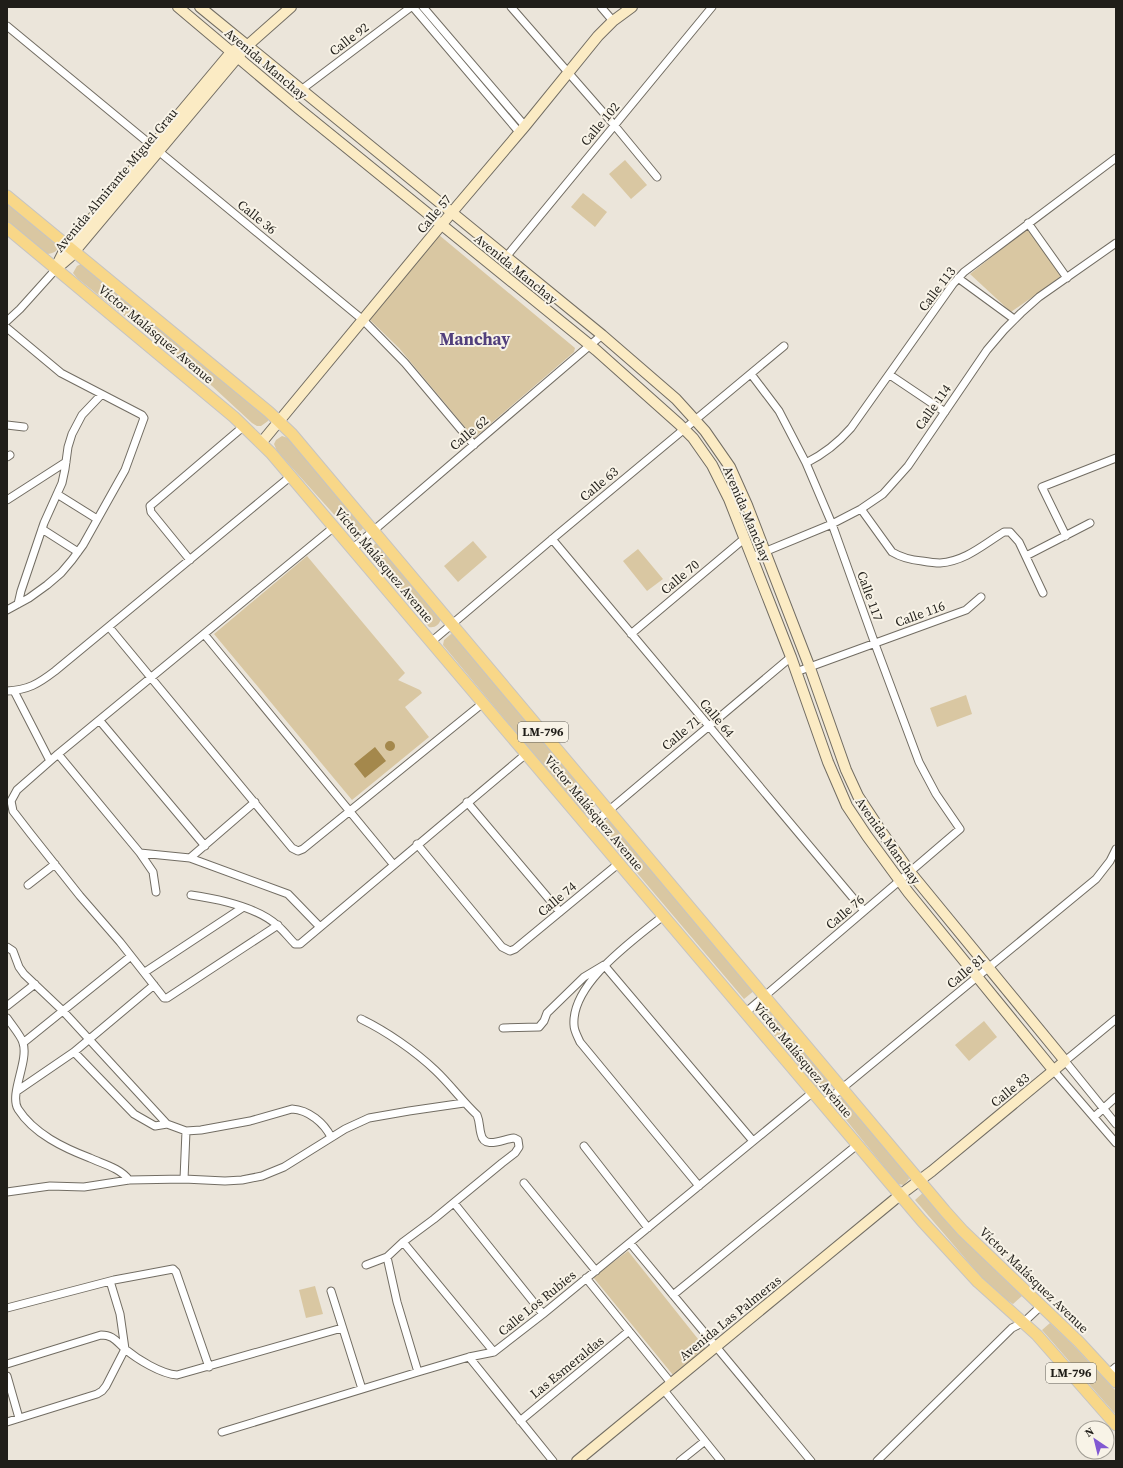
<svg xmlns="http://www.w3.org/2000/svg" width="1123" height="1468" font-family="'Source Serif 4',serif">
	<style>
		.green { fill: #d9c7a2 }
		.water { fill: #a4884c }
		.lines { fill: none; stroke-linecap: round; stroke-linejoin: round }
		.street-casing { stroke: #726d63; stroke-width: 9 }
		.secondary-casing { stroke: #726d63; stroke-width: 12 }
		.primary-casing { stroke: #c5c4c3; stroke-width: 13 }
		.street { stroke: #fff; stroke-width: 7 }
		.secondary { stroke: #fbebc4; stroke-width: 10 }
		.primary { stroke: #f8d788; stroke-width: 11 }
		.labels { text-anchor: middle; dominant-baseline: central; stroke-width: 4; stroke-linejoin: round; paint-order: stroke }
		.shield { fill: #f8f3e7; stroke: #615e57; stroke-width: 1 }
		.shield-label { font-size: 12px; font-weight: bold; fill: #201e19 }
		.street-label { font-size: 13px; fill: #201e19; stroke: #f8f3e7 }
		.district-label { font-size: 17px; font-weight: bold; fill: #513f7c; stroke: #f8f3e7 }
	</style>
	<rect width="100%" height="100%" fill="#ebe5da"/>
	<path class="green" d="M 625,160 L 647,185 L 631,199 L 609,174 Z
		M 583,193 L 607,212 L 595,227 L 571,207 Z
		M 7,200 L 58,244 C 59,251 54,253 47,254 L 7,221 Z
		M 1028,228 L 1061,277 L 1011,312 L 970,274 Z
		M 439,235 L 575,348 L 574,352 L 474,438 L 399,348 L 369,319 Z
		M 81,264 L 268,418 L 268,421 L 261,426 L 257,426 L 252,423 L 212,386 L 77,278 L 73,273 L 77,266 Z
		M 282,436 L 288,438 L 362,522 L 364,527 C 359,534 355,535 348,530 L 277,451 L 274,444 L 276,440 Z
		M 473,541 L 487,557 L 458,582 L 444,566 Z
		M 378,542 L 441,619 C 439,625 435,628 429,627 L 365,551 Z
		M 638,549 L 663,579 L 647,591 L 623,561 Z
		M 307,556 L 405,673 L 398,680 L 420,690 L 422,693 L 405,707 L 429,737 L 352,800 L 214,634 Z
		M 451,634 L 456,635 L 593,801 L 595,805 L 592,811 L 586,814 L 580,810 L 443,645 L 444,640 Z
		M 966,695 L 972,714 L 937,727 L 930,708 Z
		M 609,818 L 755,990 L 744,999 L 598,827 Z
		M 767,1005 L 827,1078 L 828,1082 L 825,1087 L 820,1089 L 817,1088 L 757,1014 Z
		M 984,1021 L 997,1037 L 969,1061 L 955,1045 Z
		M 840,1098 L 844,1098 L 908,1174 L 909,1179 L 904,1185 L 898,1184 L 838,1110 C 835,1105 836,1102 840,1098 Z
		M 925,1191 L 988,1263 L 1022,1296 L 1013,1304 L 996,1293 L 988,1285 L 915,1200 Z
		M 628,1251 L 706,1349 L 673,1375 L 593,1277 Z
		M 315,1286 L 323,1314 L 306,1318 L 299,1290 Z
		M 1050,1323 L 1073,1345 L 1116,1391 L 1116,1415 L 1042,1330 Z"/>
	<path class="water" d="M385 746a5 5 0 1 1 10 0a5 5 0 1 1-10 0Z
		M 375,747 L 386,761 L 365,778 L 354,764 Z"/>
	<g class="lines">
		<defs>
			<path id="street" d="M 413,7 L 519,132
				M 423,7 L 525,126
				M 511,7 L 615,126 L 657,177
				M 601,7 L 613,21
				M 7,26 L 363,320 L 405,363 L 474,445
				M 301,90 L 411,7
				M 1028,223 L 1067,278
				M 506,257 L 712,7
				M 958,278 L 1014,319
				M 7,321 L 20,309 L 56,269
				M 7,328 L 61,373 L 142,415 L 144,418 L 125,470 L 83,545 L 72,560 L 61,573 L 47,585 L 29,598 L 7,610
				M 890,375 L 945,412
				M 7,425 L 24,427
				M 7,457 L 10,455
				M 806,463 C 824,454 838,443 851,428 L 953,284 L 964,272 L 1116,158
				M 57,494 L 97,519
				M 7,500 L 66,462
				M 861,509 L 892,552 C 902,558 911,560 922,561 C 928,562 934,563 940,563 C 966,561 984,544 1004,532 L 1010,532 L 1019,542 L 1043,593
				M 42,529 L 78,552
				M 1066,536 L 1042,487 L 1116,458
				M 552,539 L 864,911
				M 352,549 L 602,335
				M 1026,556 L 1090,523
				M 752,557 L 832,524 L 861,509 L 883,494 L 908,466 L 987,350 L 1004,330 L 1021,313 L 1039,297 L 1116,243
				M 190,560 L 151,512 L 150,506 L 244,426
				M 18,604 L 21,591 L 44,523 L 62,483 L 65,469 L 68,447 L 72,434 L 82,415 L 101,395
				M 109,627 L 292,848 L 298,851 L 303,849 L 483,703
				M 204,634 L 393,864
				M 631,634 L 745,538
				M 431,642 L 557,535 L 784,346
				M 796,672 L 966,610 L 981,597
				M 7,691 C 28,690 38,684 55,671 L 291,476
				M 14,691 L 50,761
				M 100,721 L 205,846
				M 58,754 L 140,853 L 190,858 L 288,894 L 320,927
				M 467,802 L 560,912
				M 588,828 L 791,657
				M 417,844 L 502,947 L 510,951 L 515,949 L 618,864
				M 140,853 L 153,872 L 156,892
				M 190,858 L 255,802
				M 28,885 L 55,864
				M 191,895 C 218,899 258,907 278,926 C 284,931 289,938 295,944 L 300,944 L 526,754
				M 663,916 C 634,940 571,983 574,1025 C 574,1031 578,1037 580,1042 L 699,1186
				M 278,925 L 167,998 L 164,998 L 120,942 L 80,896 L 30,833 L 13,811 L 11,801 L 17,790 L 58,754 L 334,527
				M 7,947 L 13,951 L 19,967 L 24,974 L 63,1011 L 167,1124 L 186,1131 L 201,1130 L 250,1121 L 292,1109 C 309,1110 324,1123 331,1137
				M 145,972 L 242,908
				M 7,1006 L 35,984
				M 745,1013 L 960,829 L 936,794 L 919,762 L 875,644 L 832,524 L 806,463 L 779,411 L 751,374
				M 7,1018 C 11,1024 22,1037 23,1043 C 29,1061 9,1094 18,1109 C 34,1134 64,1148 90,1158 C 103,1164 120,1168 129,1180
				M 361,1019 C 386,1031 415,1051 435,1070 C 450,1084 462,1101 477,1115 C 480,1122 479,1127 481,1134 C 484,1150 503,1139 514,1138 L 518,1140 L 519,1147 L 515,1153 L 502,1163 L 434,1219 L 403,1242 L 387,1257 L 366,1265
				M 1116,1019 L 1065,1061 L 1116,1124
				M 503,1028 L 539,1027 L 544,1021 L 547,1013 L 584,977 L 604,965 L 753,1141
				M 23,1043 L 131,956
				M 74,1052 L 134,1114 L 155,1126 L 167,1124
				M 1054,1071 L 1116,1143
				M 17,1091 L 74,1052 L 154,985
				M 823,1104 L 1096,879 L 1110,861 L 1116,849
				M 1094,1117 L 1116,1097
				M 584,1146 L 648,1228
				M 184,1179 L 186,1131
				M 524,1183 L 596,1271
				M 7,1192 L 50,1186 L 84,1187 L 129,1180 L 184,1179 L 225,1181 L 242,1180 L 262,1176 L 284,1167 L 345,1129 L 369,1118 L 409,1111 L 464,1103
				M 454,1203 L 543,1314
				M 403,1242 L 494,1352
				M 630,1243 L 811,1461
				M 387,1257 L 397,1302 L 418,1372
				M 586,1278 L 671,1383
				M 331,1291 L 362,1389
				M 673,1295 L 857,1145
				M 7,1308 L 114,1280 L 173,1269 L 176,1272 L 209,1367
				M 469,1357 L 553,1461
				M 7,1364 L 101,1335 C 113,1335 116,1341 125,1349 C 137,1359 161,1374 177,1375 L 342,1328
				M 1108,1374 L 1116,1367
				M 7,1376 L 19,1418
				M 663,1389 L 721,1461
				M 520,1421 L 629,1331
				M 7,1422 L 97,1394 L 102,1391 L 106,1386 L 125,1349 L 120,1314 L 110,1281
				M 222,1432 L 418,1372 L 469,1357 L 494,1352 L 543,1314 L 813,1092
				M 680,1461 L 705,1441
				M 877,1461 L 1012,1328 L 1024,1322 L 1041,1306"/>
			<path id="secondary" d="M 178,7 L 299,109 L 596,350 L 679,424 L 693,438 L 712,465 L 729,499 L 791,657 L 828,762 L 847,806 L 867,836 L 908,892 L 1054,1071
				M 200,7 L 602,335 L 676,399 L 705,431 L 730,467 L 747,505 L 810,668 L 846,770 L 858,796 L 881,831 L 910,872 L 1065,1061 L 932,1171 L 900,1195 L 577,1461
				M 56,267 L 63,253 L 68,247 L 232,51 L 237,49
				M 56,269 L 70,257 L 247,46 L 291,7
				M 261,443 L 442,224 L 525,126 L 598,36 L 613,21 L 632,7"/>
			<path id="primary" d="M 7,196 L 269,412 L 292,434 L 945,1211 L 963,1231 L 1079,1342 L 1116,1382
				M 7,228 L 234,417 L 271,453 L 922,1221 L 978,1282 L 1037,1335 L 1116,1425"/>
		</defs>
		<use href="#street" class="street-casing"/>
		<use href="#secondary" class="secondary-casing"/>
		<use href="#primary" class="primary-casing"/>
		<use href="#street" class="street"/>
		<use href="#secondary" class="secondary"/>
		<use href="#primary" class="primary"/>
	</g>
	<g class="labels">
		<g class="shield">
			<rect x="518" y="722" width="50" height="20" rx="3"/>
			<rect x="1046" y="1363" width="50" height="20" rx="3"/>
		</g>
		<g class="shield-label">
			<text x="543" y="732">LM-796</text>
			<text x="1071" y="1373">LM-796</text>
		</g>
		<g class="street-label">
			<text transform="translate(349 39) rotate(-37)">Calle 92</text>
			<text transform="translate(266 64) rotate(40)">Avenida Manchay</text>
			<text transform="translate(600 124) rotate(-50)">Calle 102</text>
			<text transform="translate(116 180) rotate(-50)">Avenida Almirante Miguel Grau</text>
			<text transform="translate(434 214) rotate(-50)">Calle 57</text>
			<text transform="translate(257 217) rotate(39)">Calle 36</text>
			<text transform="translate(516 269) rotate(39)">Avenida Manchay</text>
			<text transform="translate(937 289) rotate(-53)">Calle 113</text>
			<text transform="translate(156 334) rotate(40)">Víctor Malásquez Avenue</text>
			<text transform="translate(933 407) rotate(-55)">Calle 114</text>
			<text transform="translate(469 433) rotate(-40)">Calle 62</text>
			<text transform="translate(599 484) rotate(-40)">Calle 63</text>
			<text transform="translate(747 514) rotate(67)">Avenida Manchay</text>
			<text transform="translate(384 565) rotate(50)">Víctor Malásquez Avenue</text>
			<text transform="translate(680 577) rotate(-40)">Calle 70</text>
			<text transform="translate(870 596) rotate(70)">Calle 117</text>
			<text transform="translate(920 614) rotate(-20)">Calle 116</text>
			<text transform="translate(717 718) rotate(50)">Calle 64</text>
			<text transform="translate(681 733) rotate(-40)">Calle 71</text>
			<text transform="translate(594 813) rotate(50)">Víctor Malásquez Avenue</text>
			<text transform="translate(888 841) rotate(55)">Avenida Manchay</text>
			<text transform="translate(557 899) rotate(-40)">Calle 74</text>
			<text transform="translate(845 912) rotate(-40)">Calle 76</text>
			<text transform="translate(966 971) rotate(-40)">Calle 81</text>
			<text transform="translate(803 1060) rotate(50)">Víctor Malásquez Avenue</text>
			<text transform="translate(1010 1090) rotate(-39)">Calle 83</text>
			<text transform="translate(1034 1280) rotate(44)">Víctor Malásquez Avenue</text>
			<text transform="translate(537 1303) rotate(-39)">Calle Los Rubies</text>
			<text transform="translate(730 1318) rotate(-39)">Avenida Las Palmeras</text>
			<text transform="translate(567 1367) rotate(-39)">Las Esmeraldas</text>
		</g>
		<g class="district-label">
			<text x="475" y="339">Manchay</text>
		</g>
	</g>
	<rect width="1123" height="1468" fill="none" stroke="#201e19" stroke-width="16"/>
	<g transform="translate(1095 1440) rotate(325)"><circle r="19" fill="#f8f3e7" stroke="#a29e95"/>
	<path d="M0-3L7 15L0 10L-7 15Z" fill="#8158d2"/>
	<text y="-6" font-size="11" font-weight="bold" text-anchor="middle" fill="#201e19">N</text>
	</g>
</svg>
